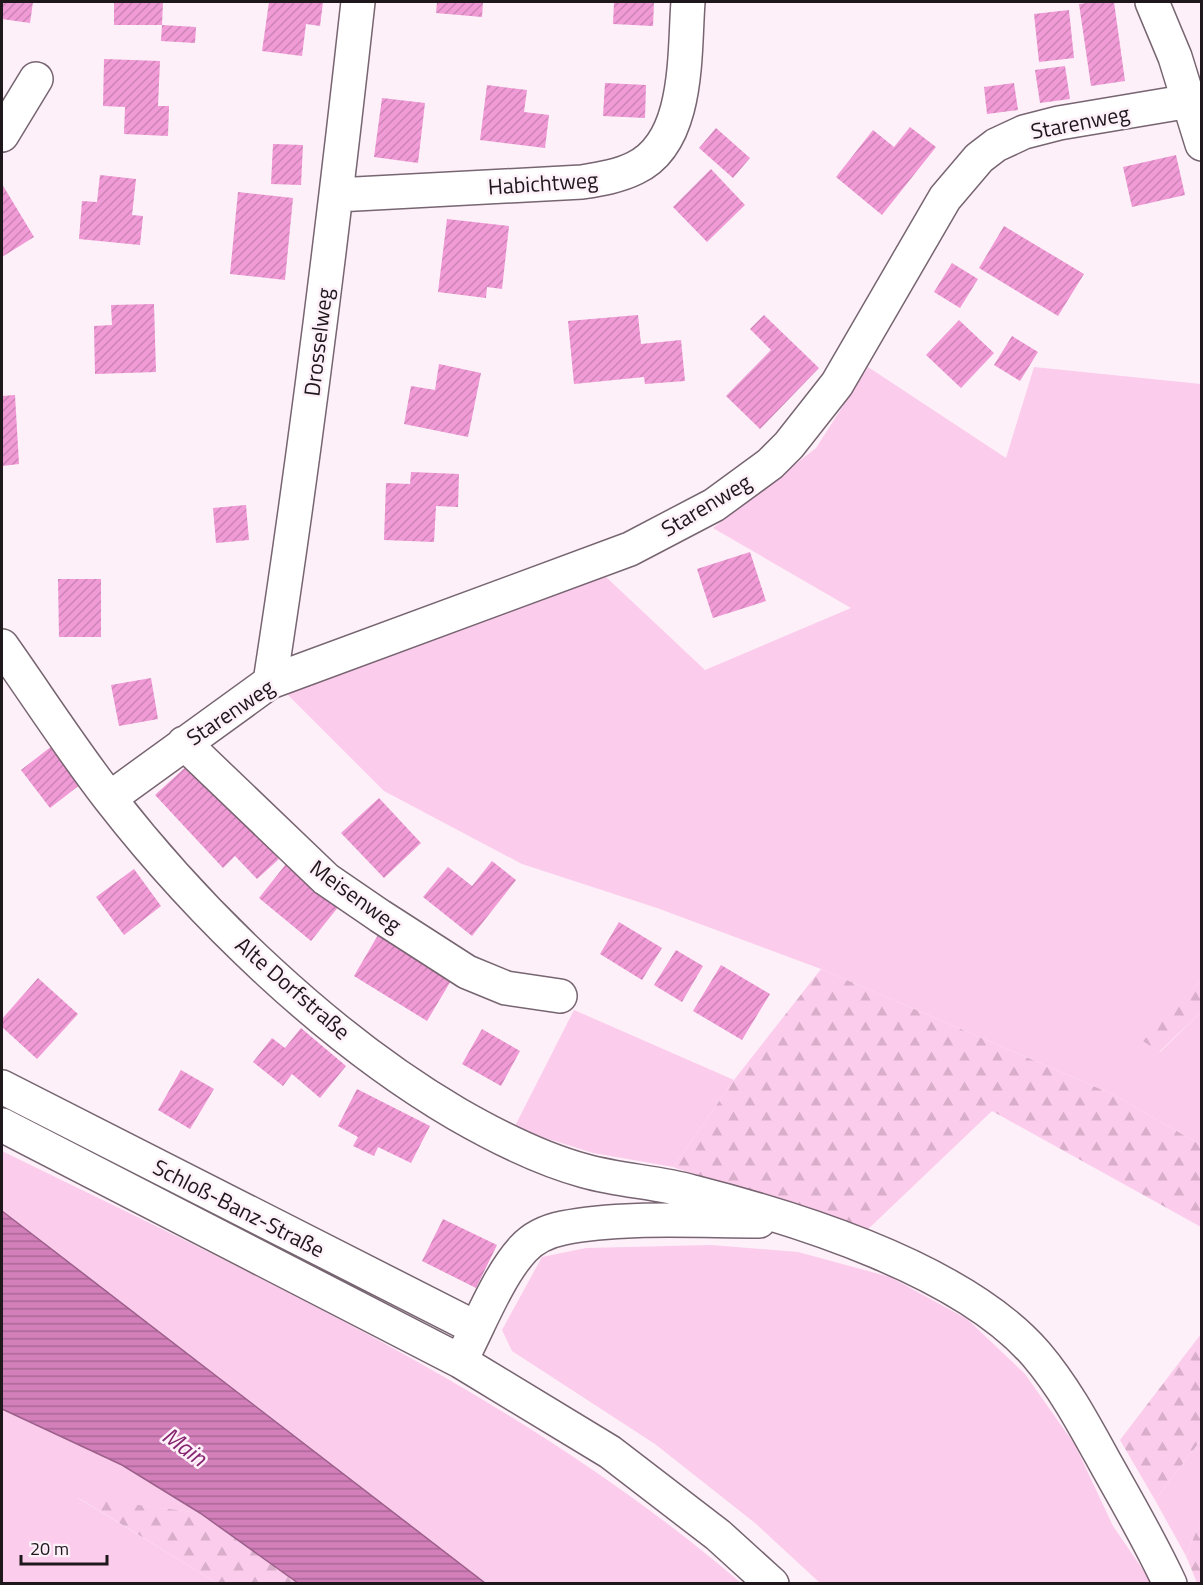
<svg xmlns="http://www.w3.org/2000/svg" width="1203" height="1585" font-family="'Titillium Web',sans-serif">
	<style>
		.green { fill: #fcccec }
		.forest { fill: url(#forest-firs) }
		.water { fill: url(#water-rules); stroke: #9c608b; stroke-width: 1.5 }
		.building { fill: url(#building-hatch) }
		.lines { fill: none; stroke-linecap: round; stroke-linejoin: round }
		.minor-casing { stroke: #776571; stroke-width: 36 }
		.minor { stroke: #fff; stroke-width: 33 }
		.labels { text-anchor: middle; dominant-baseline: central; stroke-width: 5; stroke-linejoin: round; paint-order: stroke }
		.street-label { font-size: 22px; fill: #1e171c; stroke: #fdf0f8 }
		.water-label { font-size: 24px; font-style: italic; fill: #872570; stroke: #fdf0f8 }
	</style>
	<defs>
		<pattern id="forest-firs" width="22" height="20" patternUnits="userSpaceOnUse" patternTransform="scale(1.5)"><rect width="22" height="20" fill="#fcccec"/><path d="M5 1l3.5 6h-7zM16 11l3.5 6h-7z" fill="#d8aeca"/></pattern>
		<pattern id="water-rules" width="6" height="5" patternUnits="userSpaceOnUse" patternTransform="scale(1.5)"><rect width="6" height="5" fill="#d27fba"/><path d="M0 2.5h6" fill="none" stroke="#aa6796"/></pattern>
		<pattern id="building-hatch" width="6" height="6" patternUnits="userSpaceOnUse" patternTransform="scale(1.5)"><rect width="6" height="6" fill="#f09ad6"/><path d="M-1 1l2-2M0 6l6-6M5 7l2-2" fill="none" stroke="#cd84b7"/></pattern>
	</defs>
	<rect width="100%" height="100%" fill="#fdf0f8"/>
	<path class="green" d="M 868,367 L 1006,458 L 1034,367 L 1201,384 L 1201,981 L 1144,1041 L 1160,1052 L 1201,1012 L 1201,1145 L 1114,1095 L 821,969 L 657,908 L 522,864 L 384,791 L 284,691 L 606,577 L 705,670 L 851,608 L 713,528 L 816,448 Z
		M 574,1010 L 734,1080 L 673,1167 L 593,1153 L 514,1128 Z
		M 2,1151 C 258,1277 523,1396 741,1583 L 485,1583 L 2,1211 Z
		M 711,1245 L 798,1252 L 890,1277 L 967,1319 L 1025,1374 L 1075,1445 L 1113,1526 L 1152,1583 L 820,1583 L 755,1523 L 655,1444 L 512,1351 L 502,1330 L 542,1257 L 586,1248 Z
		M 2,1409 L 122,1465 L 200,1513 L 78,1498 L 217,1583 L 2,1584 Z
		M 1201,1440 L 1201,1520 L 1186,1556 L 1155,1500 Z"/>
	<path class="forest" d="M 821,969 L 1114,1095 L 1201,1145 L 1201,1227 L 992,1111 L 864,1233 L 673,1167 L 734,1080 Z
		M 1201,981 L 1201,1012 L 1159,1052 L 1143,1041 Z
		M 1201,1334 L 1201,1440 L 1155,1500 L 1120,1440 Z
		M 77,1497 L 200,1513 L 298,1583 L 217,1583 Z
		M 1201,1520 L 1201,1583 L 1197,1583 L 1186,1556 Z"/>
	<path class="water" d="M 2,1211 L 485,1583 L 298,1583 L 200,1513 L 122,1465 L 2,1409 Z"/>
	<path class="building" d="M 2,2 L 33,2 L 30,23 L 2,19 Z
		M 114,2 L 163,2 L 162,25 L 114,25 Z
		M 269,2 L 323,2 L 320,26 L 306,24 L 302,56 L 262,51 Z
		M 437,2 L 483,2 L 482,17 L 436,13 Z
		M 614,2 L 654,2 L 653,26 L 613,24 Z
		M 1094,2 L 1114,2 L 1125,81 L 1091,86 L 1079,4 Z
		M 1069,10 L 1074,58 L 1039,62 L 1034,14 Z
		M 162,25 L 196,27 L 195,43 L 161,41 Z
		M 104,59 L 160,61 L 158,106 L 169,106 L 168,136 L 124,134 L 125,107 L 103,106 Z
		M 1065,66 L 1070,99 L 1040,103 L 1035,70 Z
		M 605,83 L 646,85 L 645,118 L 603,116 Z
		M 1014,83 L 1018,110 L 987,114 L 984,87 Z
		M 487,85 L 527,90 L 524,112 L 549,115 L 545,148 L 480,140 Z
		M 382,98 L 425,103 L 418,163 L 374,157 Z
		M 910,127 L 936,147 L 882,215 L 836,177 L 873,130 L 894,147 Z
		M 716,128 L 750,158 L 733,178 L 699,148 Z
		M 273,144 L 303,145 L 301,185 L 271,184 Z
		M 1176,155 L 1185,195 L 1132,207 L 1123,167 Z
		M 711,169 L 745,205 L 707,242 L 673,207 Z
		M 100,175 L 136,179 L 132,215 L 143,216 L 140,245 L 79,239 L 82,201 L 97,202 Z
		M 2,184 L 34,237 L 2,257 Z
		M 238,192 L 293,198 L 285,280 L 230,274 Z
		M 447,219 L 509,226 L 502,289 L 487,287 L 486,298 L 438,292 Z
		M 1004,226 L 1084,274 L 1058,316 L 979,268 Z
		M 952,263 L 978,279 L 960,308 L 934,292 Z
		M 154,304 L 156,372 L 95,374 L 94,326 L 112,325 L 111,305 Z
		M 638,315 L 641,344 L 681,340 L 685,381 L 645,384 L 644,377 L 574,384 L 568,321 Z
		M 764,315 L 819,368 L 760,429 L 726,396 L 771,350 L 750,329 Z
		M 959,320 L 994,353 L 961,388 L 926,355 Z
		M 1012,336 L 1038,352 L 1020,381 L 994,365 Z
		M 439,364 L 481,373 L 468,437 L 404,424 L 411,386 L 435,390 Z
		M 15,395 L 19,464 L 2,466 L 2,396 Z
		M 411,472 L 459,474 L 458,507 L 436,506 L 434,542 L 384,540 L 386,483 L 410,484 Z
		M 246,505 L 249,540 L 216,543 L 213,508 Z
		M 750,552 L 766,601 L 713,618 L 697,569 Z
		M 58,579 L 101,579 L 101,637 L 59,637 Z
		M 151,678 L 158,719 L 119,726 L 111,685 Z
		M 52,746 L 81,784 L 50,808 L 21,770 Z
		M 190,763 L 279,859 L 257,879 L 235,856 L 223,868 L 155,795 Z
		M 379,798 L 421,843 L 384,878 L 341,833 Z
		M 492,861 L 516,880 L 472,936 L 423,897 L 448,867 L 472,886 Z
		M 286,864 L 339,906 L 311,941 L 259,898 Z
		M 134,869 L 161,906 L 124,935 L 96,897 Z
		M 619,922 L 662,948 L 642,980 L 600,954 Z
		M 378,935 L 452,979 L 427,1021 L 354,976 Z
		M 676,950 L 703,966 L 682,1002 L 654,985 Z
		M 721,965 L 770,994 L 742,1040 L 693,1011 Z
		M 38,978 L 78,1014 L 37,1059 L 2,1027 L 2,1019 Z
		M 301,1028 L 346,1066 L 320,1098 L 292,1074 L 283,1086 L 253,1062 L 272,1038 L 285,1048 Z
		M 482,1029 L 520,1051 L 501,1086 L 462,1064 Z
		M 181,1070 L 214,1089 L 190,1129 L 158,1110 Z
		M 357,1089 L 430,1126 L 411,1163 L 378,1147 L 374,1156 L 353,1146 L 358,1137 L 338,1126 Z
		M 443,1219 L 497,1245 L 476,1288 L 422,1261 Z"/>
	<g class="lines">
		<defs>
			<path id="minor" d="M 1152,2 L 1175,57 L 1202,144
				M 2,135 L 36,79
				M 337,195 L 582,182 C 601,179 619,176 635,168 C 690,142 684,53 688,2
				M 2,646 C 38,697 72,750 110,799 C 201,916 329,1039 457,1114 C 497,1137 540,1159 585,1171 C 621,1181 658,1182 693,1192 C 799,1219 963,1270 1036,1354 C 1065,1388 1086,1428 1107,1466 C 1129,1505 1151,1543 1170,1584
				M 270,682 C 305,456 333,229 358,2
				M 184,743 L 326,879 L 380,916 L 467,972 L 506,988 L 560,996
				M 110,798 L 270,682 L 630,549 L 714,505 L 770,464 L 789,445 L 837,384 L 945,198 L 979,158 L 996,145 L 1024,132 L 1059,123 L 1190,101
				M 2,1087 L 476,1328
				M 2,1125 L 460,1361 L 610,1452 L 718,1535 L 772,1584
				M 467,1348 C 482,1318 500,1274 523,1249 C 533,1238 548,1231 563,1228 C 621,1216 699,1221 759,1221"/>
		</defs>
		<use href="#minor" class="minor-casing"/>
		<use href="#minor" class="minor"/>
	</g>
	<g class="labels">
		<g class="street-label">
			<text transform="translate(1080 122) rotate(-11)">Starenweg</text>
			<text transform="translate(543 183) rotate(-4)">Habichtweg</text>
			<text transform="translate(318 342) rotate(-83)">Drosselweg</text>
			<text transform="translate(706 505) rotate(-31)">Starenweg</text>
			<text transform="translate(230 712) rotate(-34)">Starenweg</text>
			<text transform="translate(356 896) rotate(36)">Meisenweg</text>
			<text transform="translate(293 988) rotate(41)">Alte Dorfstraße</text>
			<text transform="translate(239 1208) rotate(27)">Schloß-Banz-Straße</text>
		</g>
		<g class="water-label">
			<text transform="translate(185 1446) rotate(36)">Main</text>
		</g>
	</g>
	<rect width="1203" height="1585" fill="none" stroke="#1e171c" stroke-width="6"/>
	<path d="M21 1555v9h86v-9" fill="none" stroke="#1e171c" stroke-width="3"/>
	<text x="30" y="1555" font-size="18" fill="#1e171c" stroke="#fdf0f8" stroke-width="4.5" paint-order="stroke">20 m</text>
</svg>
